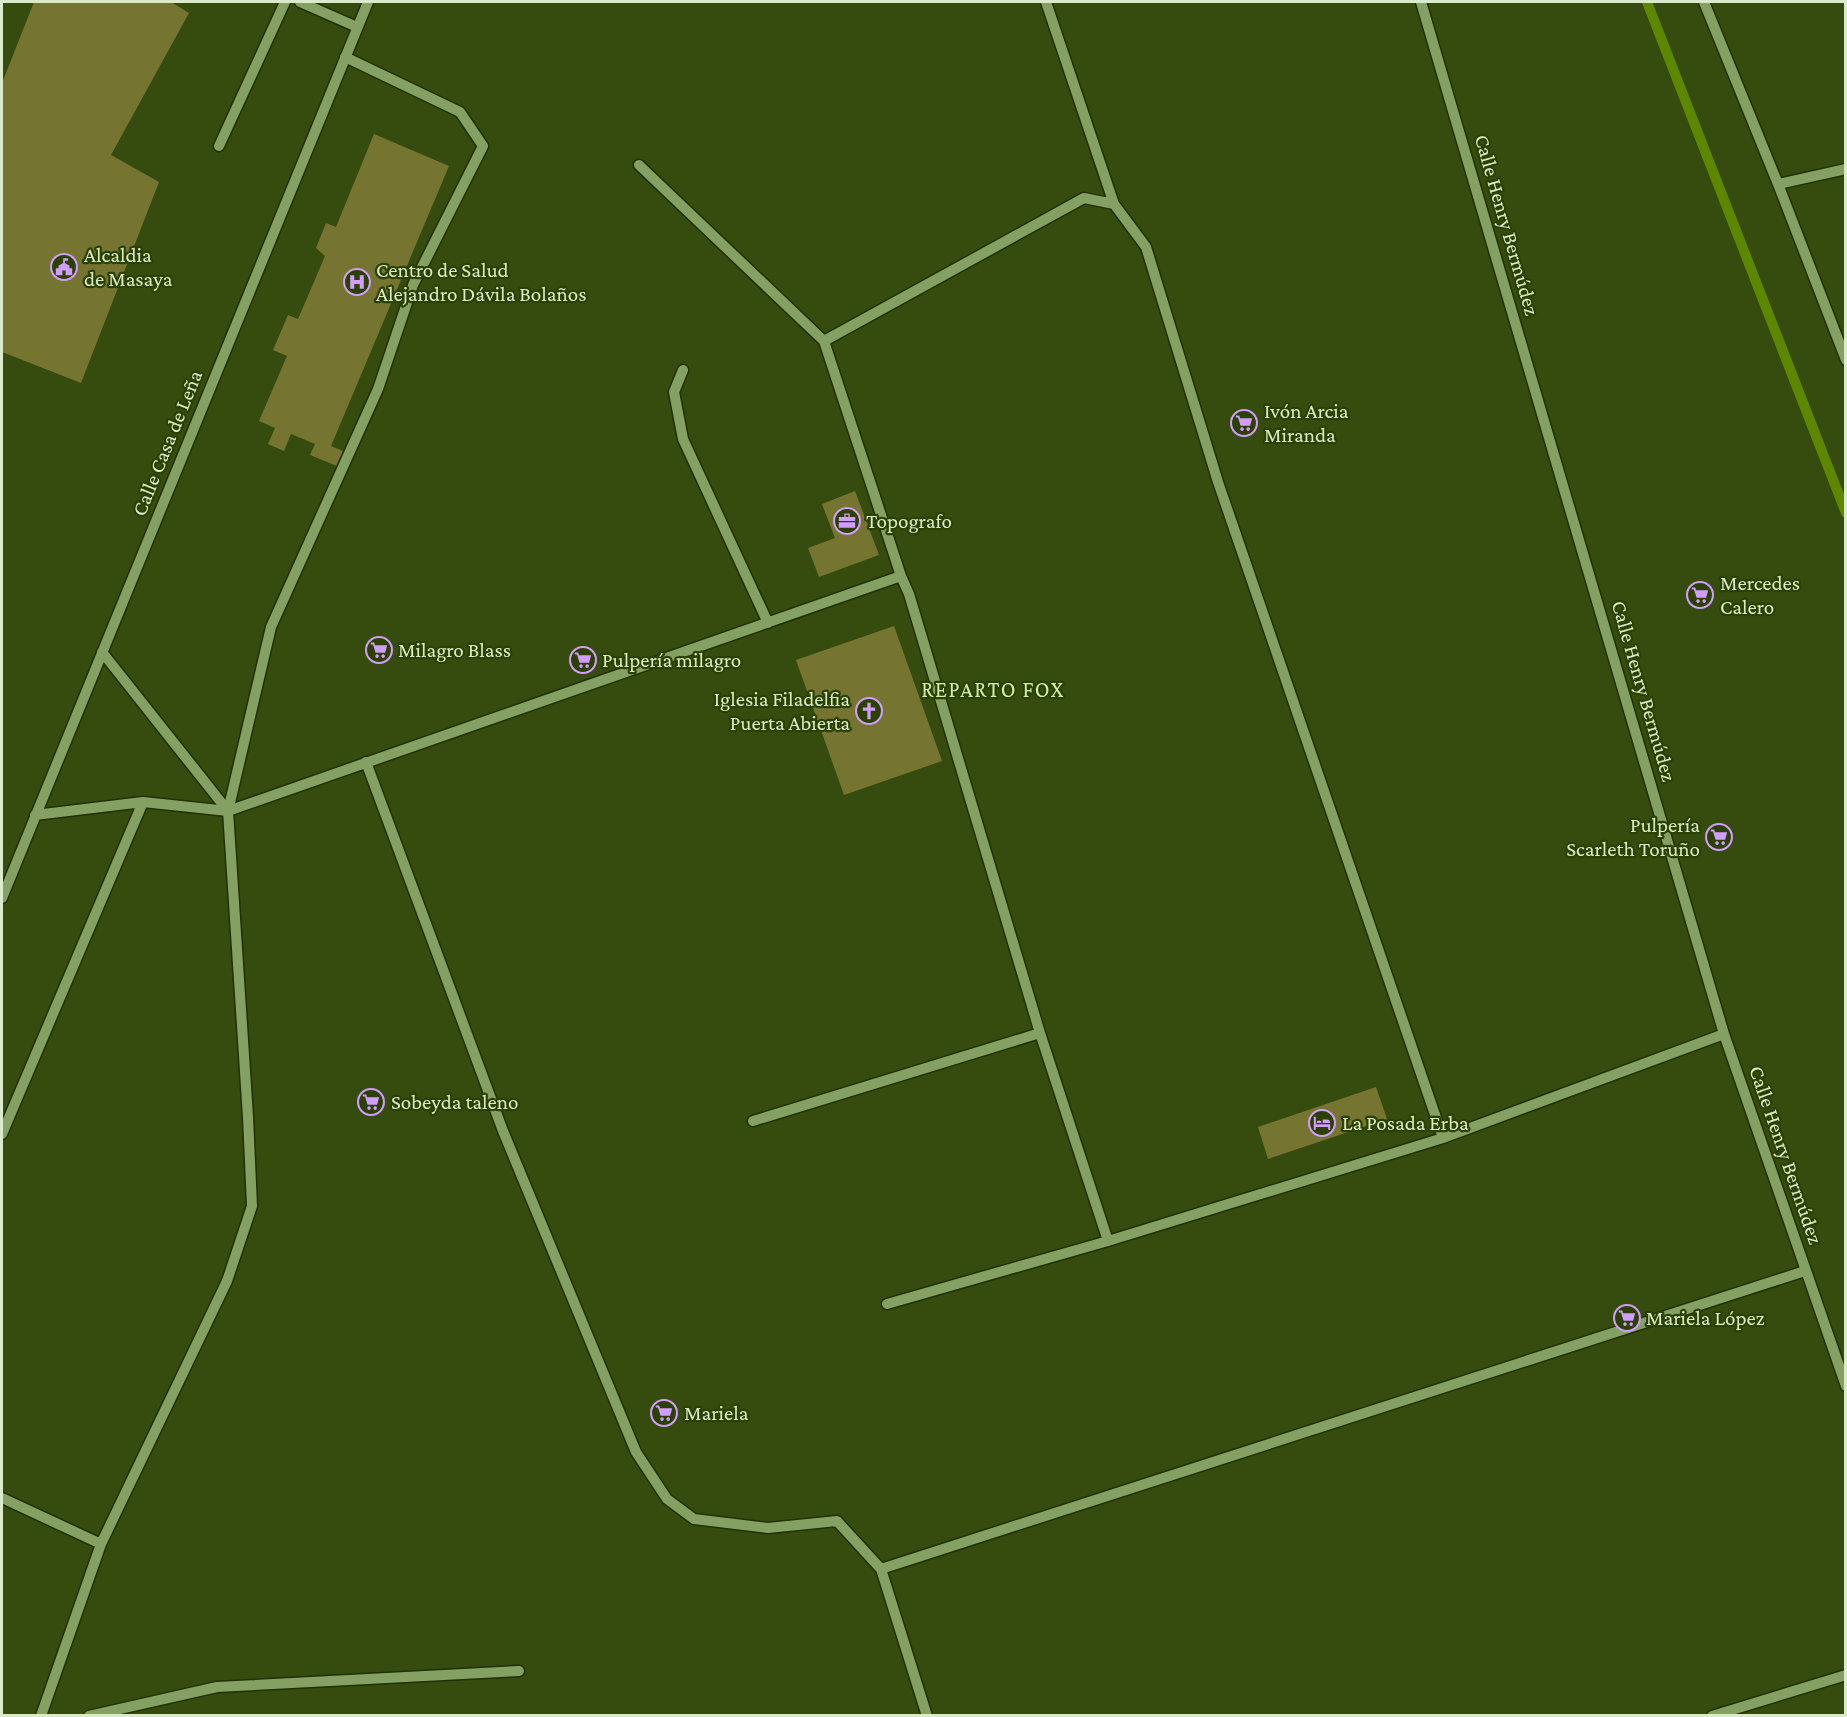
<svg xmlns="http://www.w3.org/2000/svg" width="1847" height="1717" font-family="'Crimson Pro',serif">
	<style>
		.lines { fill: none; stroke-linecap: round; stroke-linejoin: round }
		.stream { stroke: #5e8700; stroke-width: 10 }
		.building { fill: #757430 }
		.minor-casing { stroke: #203002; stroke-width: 13 }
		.minor { stroke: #85a063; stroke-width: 10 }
		.labels { text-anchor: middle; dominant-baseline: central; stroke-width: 4.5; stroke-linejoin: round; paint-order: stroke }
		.street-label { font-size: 21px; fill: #dbeaca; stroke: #2b4101 }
		.poi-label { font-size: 21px; fill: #dbeaca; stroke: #2b4101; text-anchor: start }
		.neighbourhood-label { font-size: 22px; letter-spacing: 1.5px; fill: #cfedad; stroke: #2b4101 }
	</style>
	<rect width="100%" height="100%" fill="#364c0f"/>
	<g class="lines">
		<path class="stream" d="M 1647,2 L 1846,513"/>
	</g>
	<path class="building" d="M 34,2 L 171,2 L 189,13 L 111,155 L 159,182 L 81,383 L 2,352 L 2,83 Z
		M 374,134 L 449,166 L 331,446 L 343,451 L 337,466 L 310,455 L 315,444 L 291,434 L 284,451 L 268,444 L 275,428 L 259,421 L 287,356 L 273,350 L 288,315 L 298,319 L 325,256 L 316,248 L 326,223 L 336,227 Z
		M 855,491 L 879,555 L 819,577 L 808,548 L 835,538 L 822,504 Z
		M 894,626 L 942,761 L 844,795 L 796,660 Z
		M 1376,1087 L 1387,1119 L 1268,1159 L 1258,1127 Z"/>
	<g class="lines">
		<defs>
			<path id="minor" d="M 300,2 L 357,27
				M 1046,2 L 1114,204
				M 1421,2 L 1724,1034 L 1846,1386
				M 1704,2 L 1778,184 L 1846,360
				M 219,146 L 285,2
				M 639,165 L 824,341 L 901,576 L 909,594 L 1040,1033 L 1108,1241
				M 1778,184 L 1846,169
				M 824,341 L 1084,198 L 1114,204 L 1146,247 L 1218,482 L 1443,1138
				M 683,370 L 674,392 L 683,439 L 768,623
				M 102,652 L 228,811
				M 366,762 L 503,1131 L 636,1452 L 667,1499 L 694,1519 L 768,1528 L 837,1521 L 881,1569 L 927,1716
				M 35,815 L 143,802 L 228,811 L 901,576
				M 2,898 L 368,2
				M 753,1121 L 1040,1033
				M 2,1134 L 143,802
				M 887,1304 L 1108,1241 L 1443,1138 L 1724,1034
				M 2,1498 L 101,1544
				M 881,1569 L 1805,1271
				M 41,1716 L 101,1544 L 227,1281 L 252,1206 L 248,1117 L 228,811 L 271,627 L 378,389 L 413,285 L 483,146 L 460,112 L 345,57
				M 89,1716 L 217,1687 L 519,1671
				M 1712,1716 L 1846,1675"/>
		</defs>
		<use href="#minor" class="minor-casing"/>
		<use href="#minor" class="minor"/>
	</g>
	<defs>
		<symbol id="civic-ring" viewBox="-11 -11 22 22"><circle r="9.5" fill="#2b4101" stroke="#d19dfe" stroke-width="1.5"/><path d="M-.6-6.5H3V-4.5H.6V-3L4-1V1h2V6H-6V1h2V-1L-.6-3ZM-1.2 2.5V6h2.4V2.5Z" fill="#d19dfe"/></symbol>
		<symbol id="hospital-ring" viewBox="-11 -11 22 22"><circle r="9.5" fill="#2b4101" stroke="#d19dfe" stroke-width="1.5"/><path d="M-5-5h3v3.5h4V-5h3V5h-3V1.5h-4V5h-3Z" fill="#d19dfe"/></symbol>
		<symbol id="supermarket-ring" viewBox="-11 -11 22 22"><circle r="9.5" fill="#2b4101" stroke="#d19dfe" stroke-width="1.5"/><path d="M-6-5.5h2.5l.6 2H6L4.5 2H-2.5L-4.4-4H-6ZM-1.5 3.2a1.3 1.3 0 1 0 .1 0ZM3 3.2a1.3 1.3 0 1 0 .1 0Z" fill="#d19dfe"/></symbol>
		<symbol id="office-ring" viewBox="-11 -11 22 22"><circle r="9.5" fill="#2b4101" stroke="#d19dfe" stroke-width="1.5"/><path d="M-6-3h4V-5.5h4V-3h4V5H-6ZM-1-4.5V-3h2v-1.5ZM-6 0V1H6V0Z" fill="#d19dfe"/></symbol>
		<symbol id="church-ring" viewBox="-11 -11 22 22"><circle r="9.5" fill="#2b4101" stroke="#d19dfe" stroke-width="1.5"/><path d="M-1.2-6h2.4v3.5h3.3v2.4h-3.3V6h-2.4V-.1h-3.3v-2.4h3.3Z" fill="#d19dfe"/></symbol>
		<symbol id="hotel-ring" viewBox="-11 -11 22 22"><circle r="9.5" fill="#2b4101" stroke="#d19dfe" stroke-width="1.5"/><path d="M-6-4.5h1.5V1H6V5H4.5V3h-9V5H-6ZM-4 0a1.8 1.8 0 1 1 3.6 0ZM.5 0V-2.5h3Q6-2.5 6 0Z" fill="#d19dfe"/></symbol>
	</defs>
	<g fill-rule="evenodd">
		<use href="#civic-ring" x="49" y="252" width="30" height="30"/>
		<use href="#hospital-ring" x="342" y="267" width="30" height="30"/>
		<use href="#supermarket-ring" x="1229" y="408" width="30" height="30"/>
		<use href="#office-ring" x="832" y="506" width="30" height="30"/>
		<use href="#supermarket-ring" x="1685" y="580" width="30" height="30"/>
		<use href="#supermarket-ring" x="364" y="635" width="30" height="30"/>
		<use href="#supermarket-ring" x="568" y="645" width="30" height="30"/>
		<use href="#church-ring" x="854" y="696" width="30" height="30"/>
		<use href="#supermarket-ring" x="1704" y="822" width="30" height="30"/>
		<use href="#supermarket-ring" x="356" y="1087" width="30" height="30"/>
		<use href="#hotel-ring" x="1307" y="1108" width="30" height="30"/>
		<use href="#supermarket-ring" x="1612" y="1303" width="30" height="30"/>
		<use href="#supermarket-ring" x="649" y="1398" width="30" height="30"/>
	</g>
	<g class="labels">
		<g class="street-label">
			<text transform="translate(1507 225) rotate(74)">Calle Henry Bermúdez</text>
			<text transform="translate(167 443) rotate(-68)">Calle Casa de Leña</text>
			<text transform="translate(1644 691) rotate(74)">Calle Henry Bermúdez</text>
			<text transform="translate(1786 1155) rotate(71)">Calle Henry Bermúdez</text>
		</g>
		<g class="poi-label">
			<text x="84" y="255">Alcaldia<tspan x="84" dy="24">de Masaya</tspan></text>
			<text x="376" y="270">Centro de Salud<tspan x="376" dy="24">Alejandro Dávila Bolaños</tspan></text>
			<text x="1264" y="411">Ivón Arcia<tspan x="1264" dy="24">Miranda</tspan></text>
			<text x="866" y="521">Topografo</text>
			<text x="1720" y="583">Mercedes<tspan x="1720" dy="24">Calero</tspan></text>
			<text x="398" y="650">Milagro Blass</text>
			<text x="602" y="660">Pulpería milagro</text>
			<text x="850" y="699" text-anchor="end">Iglesia Filadelfia<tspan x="850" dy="24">Puerta Abierta</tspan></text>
			<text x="1700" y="825" text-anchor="end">Pulpería<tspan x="1700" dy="24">Scarleth Toruño</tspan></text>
			<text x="391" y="1102">Sobeyda taleno</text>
			<text x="1342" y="1123">La Posada Erba</text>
			<text x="1646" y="1318">Mariela López</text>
			<text x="684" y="1413">Mariela</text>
		</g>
		<g class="neighbourhood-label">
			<text x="993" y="689">REPARTO FOX</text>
		</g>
	</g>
	<rect width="1847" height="1717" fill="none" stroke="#dbeaca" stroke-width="6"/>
</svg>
